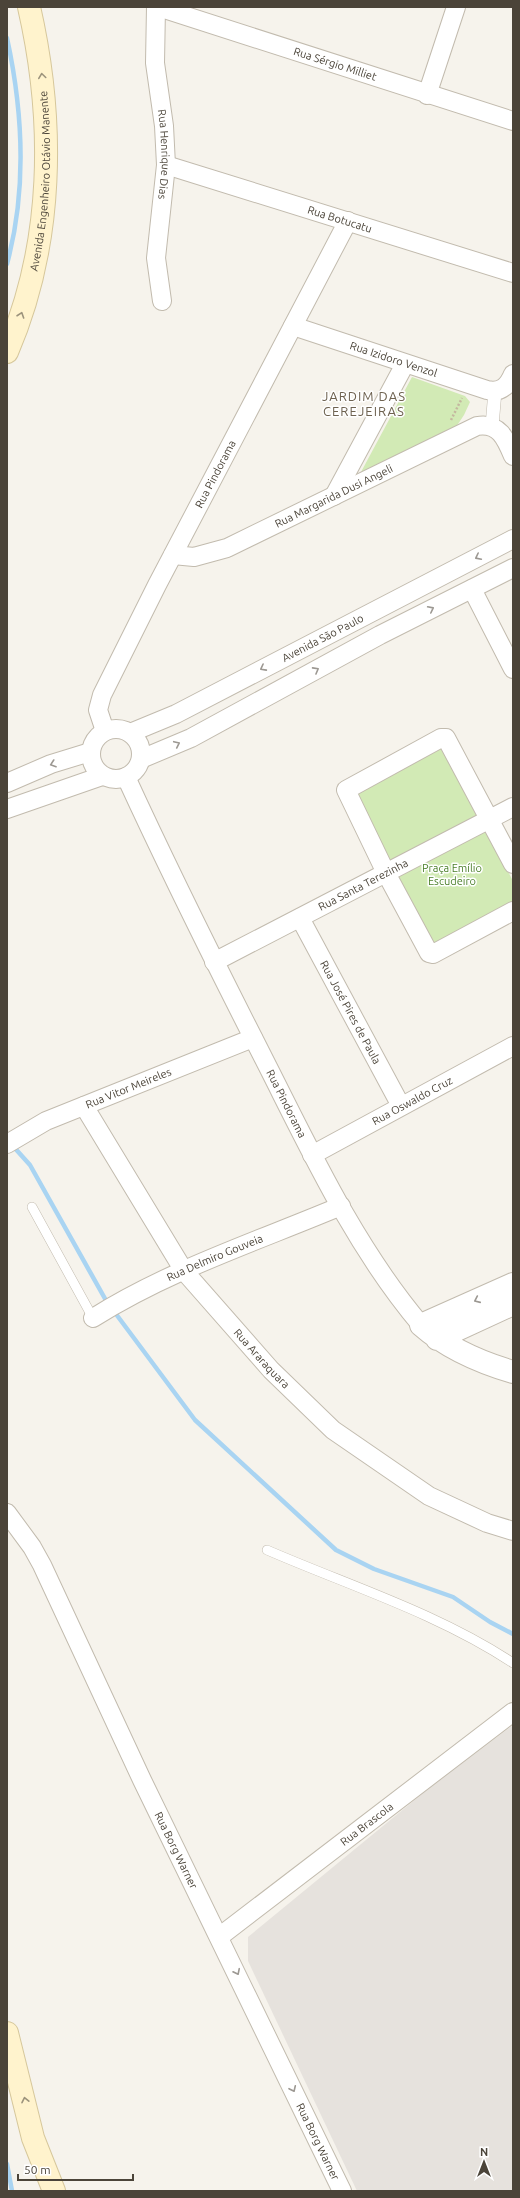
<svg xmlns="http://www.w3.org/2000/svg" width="520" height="2198" font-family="Ubuntu,sans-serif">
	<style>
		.industrial { fill: #e6e2dd }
		.green { fill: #d2eab5 }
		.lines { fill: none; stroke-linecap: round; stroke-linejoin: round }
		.stream { stroke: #a9d4f2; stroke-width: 4.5 }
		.service-casing { stroke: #c2bbae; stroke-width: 10 }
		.pedestrian-casing { stroke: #c2bbae; stroke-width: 14 }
		.minor-casing { stroke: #c2bbae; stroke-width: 20 }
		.tertiary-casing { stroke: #c2bbae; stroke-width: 24 }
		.secondary-casing { stroke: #d6c79b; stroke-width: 24 }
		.path { stroke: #c4b79f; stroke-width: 2.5; stroke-dasharray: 2 2; stroke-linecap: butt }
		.service { stroke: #fff; stroke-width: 9 }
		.pedestrian { stroke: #fff; stroke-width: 13 }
		.minor { stroke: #fff; stroke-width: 18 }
		.tertiary { stroke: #fff; stroke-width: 22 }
		.secondary { stroke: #fff3cd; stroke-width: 22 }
		.oneway { stroke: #9c937c }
		.oneway2 { stroke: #9c9892 }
		.labels { text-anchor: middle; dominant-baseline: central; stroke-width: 3; stroke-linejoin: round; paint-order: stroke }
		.street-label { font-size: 11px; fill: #4b4439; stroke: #fff }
		.park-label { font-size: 11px; fill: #4a7f2a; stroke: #fff }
		.quarter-label { font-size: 13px; letter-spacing: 1px; fill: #6e6250; stroke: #fff }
	</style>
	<rect width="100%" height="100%" fill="#f6f3ec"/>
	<path class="industrial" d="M 513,1725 L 513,2191 L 357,2191 L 248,1961 L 248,1937 L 428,1789 Z"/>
	<path class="green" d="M 412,377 L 465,396 L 470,402 L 464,415 L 452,433 L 361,472 Z
		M 441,743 L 513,881 L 513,902 L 431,946 L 354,791 Z"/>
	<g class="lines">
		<path class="stream" d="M 7,38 C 23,112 27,190 7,264
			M 12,1145 L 30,1165 L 108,1304
			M 113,1310 L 195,1420 L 336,1550 L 374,1569 L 453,1597 L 490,1622 L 513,1634
			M 7,2164 L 12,2191"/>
		<defs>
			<path id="service" d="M 32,1207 L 93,1318
				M 267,1550 C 350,1586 437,1613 513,1663"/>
			<path id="pedestrian" d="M 492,426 L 495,391"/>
			<g id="minor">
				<path id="s1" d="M 156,7 L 155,63 L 164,126 L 166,165 L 156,258 L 162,301"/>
				<path id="s2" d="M 158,7 L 513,121"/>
				<path d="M 427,95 L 456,7"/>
				<path id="s3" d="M 166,165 L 513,273"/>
				<path id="s4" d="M 293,326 L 487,390 C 501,393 508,386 513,374"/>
				<path d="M 334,496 L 405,364"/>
				<path id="s5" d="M 173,555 L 194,557 L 227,548 L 477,426 C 499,422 506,439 513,456"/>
				<path d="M 472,589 L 513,669"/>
				<circle cx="116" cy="754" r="25"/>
				<path id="s6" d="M 105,731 L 98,710 L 102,695 L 157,585 L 348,221"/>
				<path id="s7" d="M 130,733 L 176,714 L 513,539"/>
				<path d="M 141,759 L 191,738 L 380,635 L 513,568"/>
				<path id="s8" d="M 126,777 C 171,875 219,971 268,1067 C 313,1156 356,1248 421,1325"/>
				<path d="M 7,783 L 51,764 L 90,752"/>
				<path d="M 7,809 L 102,776"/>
				<path d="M 513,864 L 446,738 L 441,738 L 346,790 L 386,873 L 429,953 L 433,954 L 513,911"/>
				<path id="s9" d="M 300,918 L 401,1106"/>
				<path id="s10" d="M 214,962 L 513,807"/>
				<path id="s11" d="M 84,1106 L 184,1271 L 271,1370 L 333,1430 L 429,1496 L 487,1523 L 513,1531"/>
				<path id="s12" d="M 7,1144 L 46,1121 L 253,1038"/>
				<path id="s13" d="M 312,1155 L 513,1046"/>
				<path id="s14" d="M 93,1318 C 169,1270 258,1241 341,1206"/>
				<path id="s15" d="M 7,1513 L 32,1547 L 42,1565 L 142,1780 L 342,2191"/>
				<path id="s16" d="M 219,1937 L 513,1712"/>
			</g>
			<path id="tertiary" d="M 513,1284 L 421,1325 C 447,1348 479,1362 513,1372
				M 437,1339 L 513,1304"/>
			<g id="secondary">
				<path id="s17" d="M 7,352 C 54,243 55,121 29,7"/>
				<path d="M 7,2033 L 33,2138 L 54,2191"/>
			</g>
		</defs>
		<use href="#service" class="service-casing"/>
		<use href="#pedestrian" class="pedestrian-casing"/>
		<use href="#minor" class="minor-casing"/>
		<use href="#tertiary" class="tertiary-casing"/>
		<use href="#secondary" class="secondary-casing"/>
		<path class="path" d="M 451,420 L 462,398"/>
		<use href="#service" class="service"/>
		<use href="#pedestrian" class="pedestrian"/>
		<use href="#minor" class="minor"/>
		<use href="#tertiary" class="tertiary"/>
		<use href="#secondary" class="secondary"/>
	</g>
	<defs><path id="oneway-chevron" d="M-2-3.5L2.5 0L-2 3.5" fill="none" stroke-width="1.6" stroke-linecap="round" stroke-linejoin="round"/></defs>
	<g class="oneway">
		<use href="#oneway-chevron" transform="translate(42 76) rotate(-98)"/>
		<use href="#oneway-chevron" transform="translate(21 315) rotate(-71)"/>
		<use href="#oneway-chevron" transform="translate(25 2100) rotate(-102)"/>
	</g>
	<g class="oneway2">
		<use href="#oneway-chevron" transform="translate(478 557) rotate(153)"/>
		<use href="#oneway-chevron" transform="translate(431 609) rotate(-27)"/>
		<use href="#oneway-chevron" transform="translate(263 668) rotate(152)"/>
		<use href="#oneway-chevron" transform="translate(316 670) rotate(-29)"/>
		<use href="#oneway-chevron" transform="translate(177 744) rotate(-25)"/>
		<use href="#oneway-chevron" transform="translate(53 764) rotate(161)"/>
		<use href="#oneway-chevron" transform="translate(477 1300) rotate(156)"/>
		<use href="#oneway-chevron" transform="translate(237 1972) rotate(64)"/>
		<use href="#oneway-chevron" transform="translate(293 2089) rotate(65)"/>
	</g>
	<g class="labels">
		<g class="street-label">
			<text stroke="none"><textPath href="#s2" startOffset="186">Rua Sérgio Milliet</textPath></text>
			<text stroke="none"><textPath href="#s1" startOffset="148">Rua Henrique Dias</textPath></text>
			<text stroke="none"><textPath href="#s17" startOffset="176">Avenida Engenheiro Otávio Manente</textPath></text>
			<text stroke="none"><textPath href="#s3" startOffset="182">Rua Botucatu</textPath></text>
			<text stroke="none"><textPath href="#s4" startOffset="106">Rua Izidoro Venzol</textPath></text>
			<text stroke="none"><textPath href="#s6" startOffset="286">Rua Pindorama</textPath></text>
			<text stroke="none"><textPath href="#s5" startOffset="174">Rua Margarida Dusi Angeli</textPath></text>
			<text stroke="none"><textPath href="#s7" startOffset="215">Avenida São Paulo</textPath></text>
			<text stroke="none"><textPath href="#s10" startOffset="168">Rua Santa Terezinha</textPath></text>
			<text stroke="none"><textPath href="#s9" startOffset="107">Rua José Pires de Paula</textPath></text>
			<text stroke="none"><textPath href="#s12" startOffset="134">Rua Vitor Meireles</textPath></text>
			<text stroke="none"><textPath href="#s13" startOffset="114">Rua Oswaldo Cruz</textPath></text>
			<text stroke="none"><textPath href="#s8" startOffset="364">Rua Pindorama</textPath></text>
			<text stroke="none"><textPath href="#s14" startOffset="136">Rua Delmiro Gouveia</textPath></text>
			<text stroke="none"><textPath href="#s11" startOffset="310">Rua Araraquara</textPath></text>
			<text stroke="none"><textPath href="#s16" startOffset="186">Rua Brascola</textPath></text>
			<text stroke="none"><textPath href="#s15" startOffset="378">Rua Borg Warner</textPath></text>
			<text stroke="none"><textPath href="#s15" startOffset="702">Rua Borg Warner</textPath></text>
		</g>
		<g class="park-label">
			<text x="452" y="868">Praça Emílio<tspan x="452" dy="13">Escudeiro</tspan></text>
		</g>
		<g class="quarter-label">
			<text x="364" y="396">JARDIM DAS<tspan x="364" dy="15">CEREJEIRAS</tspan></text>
		</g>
	</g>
	<rect width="520" height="2198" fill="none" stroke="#4b4439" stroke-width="16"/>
	<g transform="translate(484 2162)" stroke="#ffffff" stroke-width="3" paint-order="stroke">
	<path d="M0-3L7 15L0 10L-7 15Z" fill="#4b4439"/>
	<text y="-6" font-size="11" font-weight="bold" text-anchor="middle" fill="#4b4439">N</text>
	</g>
	<path d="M18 2174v6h115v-6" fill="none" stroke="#4b4439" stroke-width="2"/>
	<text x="24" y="2174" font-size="12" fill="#4b4439" stroke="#ffffff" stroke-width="3" paint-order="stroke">50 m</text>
</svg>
